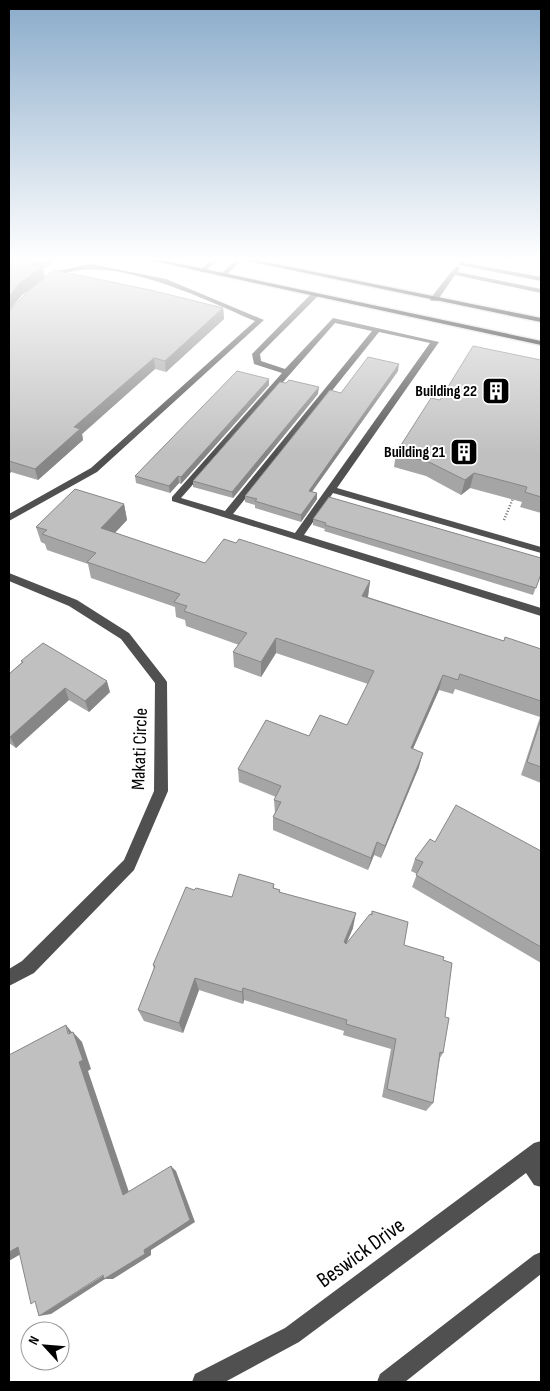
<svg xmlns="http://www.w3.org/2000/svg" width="550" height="1391" font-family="'Sofia Sans Condensed',sans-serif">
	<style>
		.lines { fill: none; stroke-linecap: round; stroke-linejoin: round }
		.major-casing { stroke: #dbdbdb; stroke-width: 3 }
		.path { stroke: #727272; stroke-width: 2.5; stroke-dasharray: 1 2; stroke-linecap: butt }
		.minor { fill: #505050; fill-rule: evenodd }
		.major { fill: #000; fill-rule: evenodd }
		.wall { fill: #a5a5a5; fill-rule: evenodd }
		.shaded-wall { fill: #868686 }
		.building { fill: #c0c0c0; stroke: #868686 }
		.labels { text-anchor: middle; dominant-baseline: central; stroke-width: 4; stroke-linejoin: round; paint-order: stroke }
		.far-poi-label { font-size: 16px; font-weight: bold; fill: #000; stroke: #fff; text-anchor: end }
		.street-label { font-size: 19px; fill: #000; stroke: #fff }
		.near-street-label { font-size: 22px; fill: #000; stroke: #fff }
	</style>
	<rect width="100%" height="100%" fill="#fff"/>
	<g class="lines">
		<defs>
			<path id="major" d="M 149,260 L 162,260 L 541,341 L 541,345 Z
				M 243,260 L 256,260 L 541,318 L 541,322 Z"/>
		</defs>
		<use href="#major" class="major-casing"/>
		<path class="path" d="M 504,520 L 514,496"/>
		<path class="minor" d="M 211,260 L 218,260 L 204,272 L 200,272 L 200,270 Z
			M 235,260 L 242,260 L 225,276 L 221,276 L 221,274 Z
			M 461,262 L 541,277 L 541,281 L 459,265 L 458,264 Z
			M 91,264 L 166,279 L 264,320 L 97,472 L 9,521 L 9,514 L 91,468 L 255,321 C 208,301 96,245 51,281 L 46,280 L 57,271 Z
			M 457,266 L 460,268 L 458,272 L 541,289 L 541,293 L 455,275 L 437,301 L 431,301 L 430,299 L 451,272 Z
			M 312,293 L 319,295 L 260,354 L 261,361 L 285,369 L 333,318 L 439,342 L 337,488 L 541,547 L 541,553 L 333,493 L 304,535 L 541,608 L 541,616 L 172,501 L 172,497 L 282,373 L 254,364 L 252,354 ZM 335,323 L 372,331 L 225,511 L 181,498 ZM 379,332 L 430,343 L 295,533 L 233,514 Z
			M 9,573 L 77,600 L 129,633 L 165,679 L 167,682 L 168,791 L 134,870 L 34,973 L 9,986 L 9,969 L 22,961 L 124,860 L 154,791 L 155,683 L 121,639 L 69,606 L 9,581 Z
			M 541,1141 L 541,1187 L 534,1185 L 526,1173 L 299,1342 L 225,1382 L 192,1382 L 195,1374 L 285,1328 L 534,1143 Z
			M 541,1252 L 541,1274 L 405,1382 L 377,1382 L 380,1374 L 534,1255 Z"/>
		<use href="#major" class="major"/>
	</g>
	<path class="wall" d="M 9,260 L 55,260 L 55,261 L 43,269 L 45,277 L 223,308 L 224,319 L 166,372 L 155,369 L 82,434 L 83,440 L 38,480 L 11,472 L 9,474 ZM 40,281 L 10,311 L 9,311 L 22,295 Z
		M 541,360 L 541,513 L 520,507 L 522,502 L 470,488 L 461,495 L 426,476 L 394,467 L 396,453 L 440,400 Z
		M 398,371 L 312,492 L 317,493 L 317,499 L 301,522 L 255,508 L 255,505 L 245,502 L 245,496 L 341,393 Z
		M 269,379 L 269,385 L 181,484 L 179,483 L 170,493 L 136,483 L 135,476 Z
		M 286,383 L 318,394 L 233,498 L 193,487 L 193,481 Z
		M 124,504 L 127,520 L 115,533 L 205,563 L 236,543 L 370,581 L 368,597 L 504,641 L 541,649 L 541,783 L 521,775 L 540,717 L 455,689 L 453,694 L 439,690 L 413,749 L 419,767 L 381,858 L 374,855 L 368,870 L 273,830 L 273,817 L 275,813 L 274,800 L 276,797 L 239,782 L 238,769 L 309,736 L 347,725 L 368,684 L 276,653 L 261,677 L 234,667 L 233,652 L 239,645 L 186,626 L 185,620 L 176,617 L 175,607 L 91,578 L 88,564 L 47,550 L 45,544 L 41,542 L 36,527 Z
		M 313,519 L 541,574 L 533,595 L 324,531 L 325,529 L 313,525 Z
		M 21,661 L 110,692 L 89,712 L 69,700 L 16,748 L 9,743 L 9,674 L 22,662 Z
		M 435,842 L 541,851 L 541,963 L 412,887 L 417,874 L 411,871 L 415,859 Z
		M 274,884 L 274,888 L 280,890 L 280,893 L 353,928 L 346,944 L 371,915 L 372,911 L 404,945 L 445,1017 L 443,1053 L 440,1058 L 433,1103 L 426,1111 L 382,1097 L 391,1049 L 343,1035 L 344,1031 L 244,1000 L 243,1004 L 199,990 L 183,1033 L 144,1021 L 138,1010 L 154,969 L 153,965 L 194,890 L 232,897 Z"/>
	<path class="shaded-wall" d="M 38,260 L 55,260 L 55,261 L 43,269 L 45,278 L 22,295 L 9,311 L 9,297 L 31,265 Z
		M 223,308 L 224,319 L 166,372 L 165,361 Z
		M 154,358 L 155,369 L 82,434 L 83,440 L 38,480 L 35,469 L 74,427 Z
		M 399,364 L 398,371 L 308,497 L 309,491 Z
		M 269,379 L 269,385 L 181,484 L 181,477 Z
		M 319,387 L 318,394 L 233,498 L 232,492 Z
		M 9,464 L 11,472 L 9,474 Z
		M 474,473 L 470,488 L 461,495 L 465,480 Z
		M 178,476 L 179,483 L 170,493 L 169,486 Z
		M 317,493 L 317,499 L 301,522 L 301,515 Z
		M 124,504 L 127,520 L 104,544 L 101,528 Z
		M 370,581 L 368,596 L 360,611 L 362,596 Z
		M 276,638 L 276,653 L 261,677 L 261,662 Z
		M 443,675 L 439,690 L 407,762 L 411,748 Z
		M 107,681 L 110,692 L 89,712 L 85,701 Z
		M 65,688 L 69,700 L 16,748 L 10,737 Z
		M 423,753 L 419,767 L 381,858 L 385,846 Z
		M 377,842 L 374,855 L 368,870 L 371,858 Z
		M 356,913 L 353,928 L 341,956 L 344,942 Z
		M 195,978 L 199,990 L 183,1033 L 179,1023 Z
		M 243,988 L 244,1000 L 243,1004 L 242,992 Z
		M 66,1025 L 75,1036 L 73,1032 L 82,1042 L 91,1069 L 88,1071 L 131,1198 L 123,1195 Z
		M 171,1166 L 176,1171 L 195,1222 L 151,1250 L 151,1255 L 113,1279 L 105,1279 L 51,1314 L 39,1316 L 144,1250 Z
		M 18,1247 L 31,1248 L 9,1261 L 9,1252 Z"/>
	<path class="building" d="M 9,260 L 38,260 L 31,265 L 42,267 L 19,284 L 9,297 Z
		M 54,270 L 150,290 L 223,308 L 165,361 L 154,358 L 74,427 L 80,429 L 35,469 L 9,461 L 9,311 L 10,311 L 28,291 Z
		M 473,346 L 541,360 L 541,497 L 525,492 L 527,487 L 474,473 L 465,480 L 429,462 L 396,453 L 431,398 L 440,400 Z
		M 368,357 L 399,364 L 309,491 L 317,493 L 301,515 L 255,501 L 257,499 L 245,496 L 330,390 L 341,393 Z
		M 237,371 L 269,379 L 181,477 L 178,476 L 169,486 L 135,476 Z
		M 289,380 L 319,387 L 232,492 L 193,481 L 280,382 L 286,383 Z
		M 75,489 L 124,504 L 101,528 L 205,563 L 224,539 L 236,543 L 239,539 L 370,581 L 362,596 L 504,641 L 505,637 L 541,649 L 541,701 L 460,674 L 458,680 L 443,675 L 411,748 L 423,753 L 385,846 L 377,842 L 371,858 L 273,817 L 281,802 L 274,800 L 281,786 L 238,769 L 266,720 L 309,736 L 320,715 L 347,725 L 374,671 L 276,638 L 261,662 L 233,652 L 247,633 L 184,611 L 187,606 L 174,602 L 180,594 L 87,562 L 96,553 L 42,534 L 47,530 L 36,527 Z
		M 329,497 L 541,558 L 541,574 L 536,588 L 325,525 L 326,523 L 313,519 Z
		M 43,643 L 107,681 L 85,701 L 65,688 L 10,737 L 9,736 L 9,674 L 23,662 L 21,661 Z
		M 541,719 L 541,767 L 527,762 Z
		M 456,805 L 541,851 L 541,947 L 416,875 L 423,862 L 415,859 L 430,839 L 435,842 Z
		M 239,874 L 274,884 L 273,888 L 280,890 L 279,892 L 356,913 L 344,942 L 346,944 L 370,914 L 372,915 L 372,911 L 408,922 L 404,945 L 444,957 L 443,960 L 452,963 L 445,1017 L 449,1018 L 443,1053 L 440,1052 L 433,1103 L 387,1089 L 396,1039 L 346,1024 L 347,1020 L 243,988 L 242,992 L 195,978 L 179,1023 L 138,1010 L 155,966 L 153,965 L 186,887 L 194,890 L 196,888 L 232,897 Z
		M 66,1025 L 68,1034 L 73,1032 L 83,1060 L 79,1062 L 123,1195 L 171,1166 L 190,1220 L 144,1250 L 145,1254 L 104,1279 L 103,1275 L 39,1316 L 35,1301 L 31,1304 L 18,1247 L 9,1252 L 9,1055 Z"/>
	<linearGradient id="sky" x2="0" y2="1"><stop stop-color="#8aabca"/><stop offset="0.57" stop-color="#fff"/><stop offset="1" stop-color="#fff" stop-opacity="0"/></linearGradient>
	<rect width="550" height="455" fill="url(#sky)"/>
	<defs>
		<symbol id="building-square" viewBox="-11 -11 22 22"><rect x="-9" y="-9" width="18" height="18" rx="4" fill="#000" stroke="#fff"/><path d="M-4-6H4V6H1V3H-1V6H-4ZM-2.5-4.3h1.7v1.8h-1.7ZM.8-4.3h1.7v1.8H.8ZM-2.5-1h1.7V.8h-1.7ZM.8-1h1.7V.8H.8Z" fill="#fff"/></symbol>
	</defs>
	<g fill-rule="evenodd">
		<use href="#building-square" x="480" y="375" width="32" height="32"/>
		<use href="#building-square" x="448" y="436" width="32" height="32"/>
	</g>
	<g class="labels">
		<g class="far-poi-label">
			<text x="477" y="391">Building 22</text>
			<text x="445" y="452">Building 21</text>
		</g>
		<g class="street-label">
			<text transform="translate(140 749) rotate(-88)">Makati Circle</text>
		</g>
		<g class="near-street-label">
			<text transform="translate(361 1253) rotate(-36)">Beswick Drive</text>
		</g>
	</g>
	<rect width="550" height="1391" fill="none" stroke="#000000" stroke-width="20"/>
	<g transform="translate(45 1346) rotate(296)"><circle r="24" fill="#ffffff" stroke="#999999"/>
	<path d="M0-4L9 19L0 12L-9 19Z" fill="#000000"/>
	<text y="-8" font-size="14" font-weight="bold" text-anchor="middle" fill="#000000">N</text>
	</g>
</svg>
